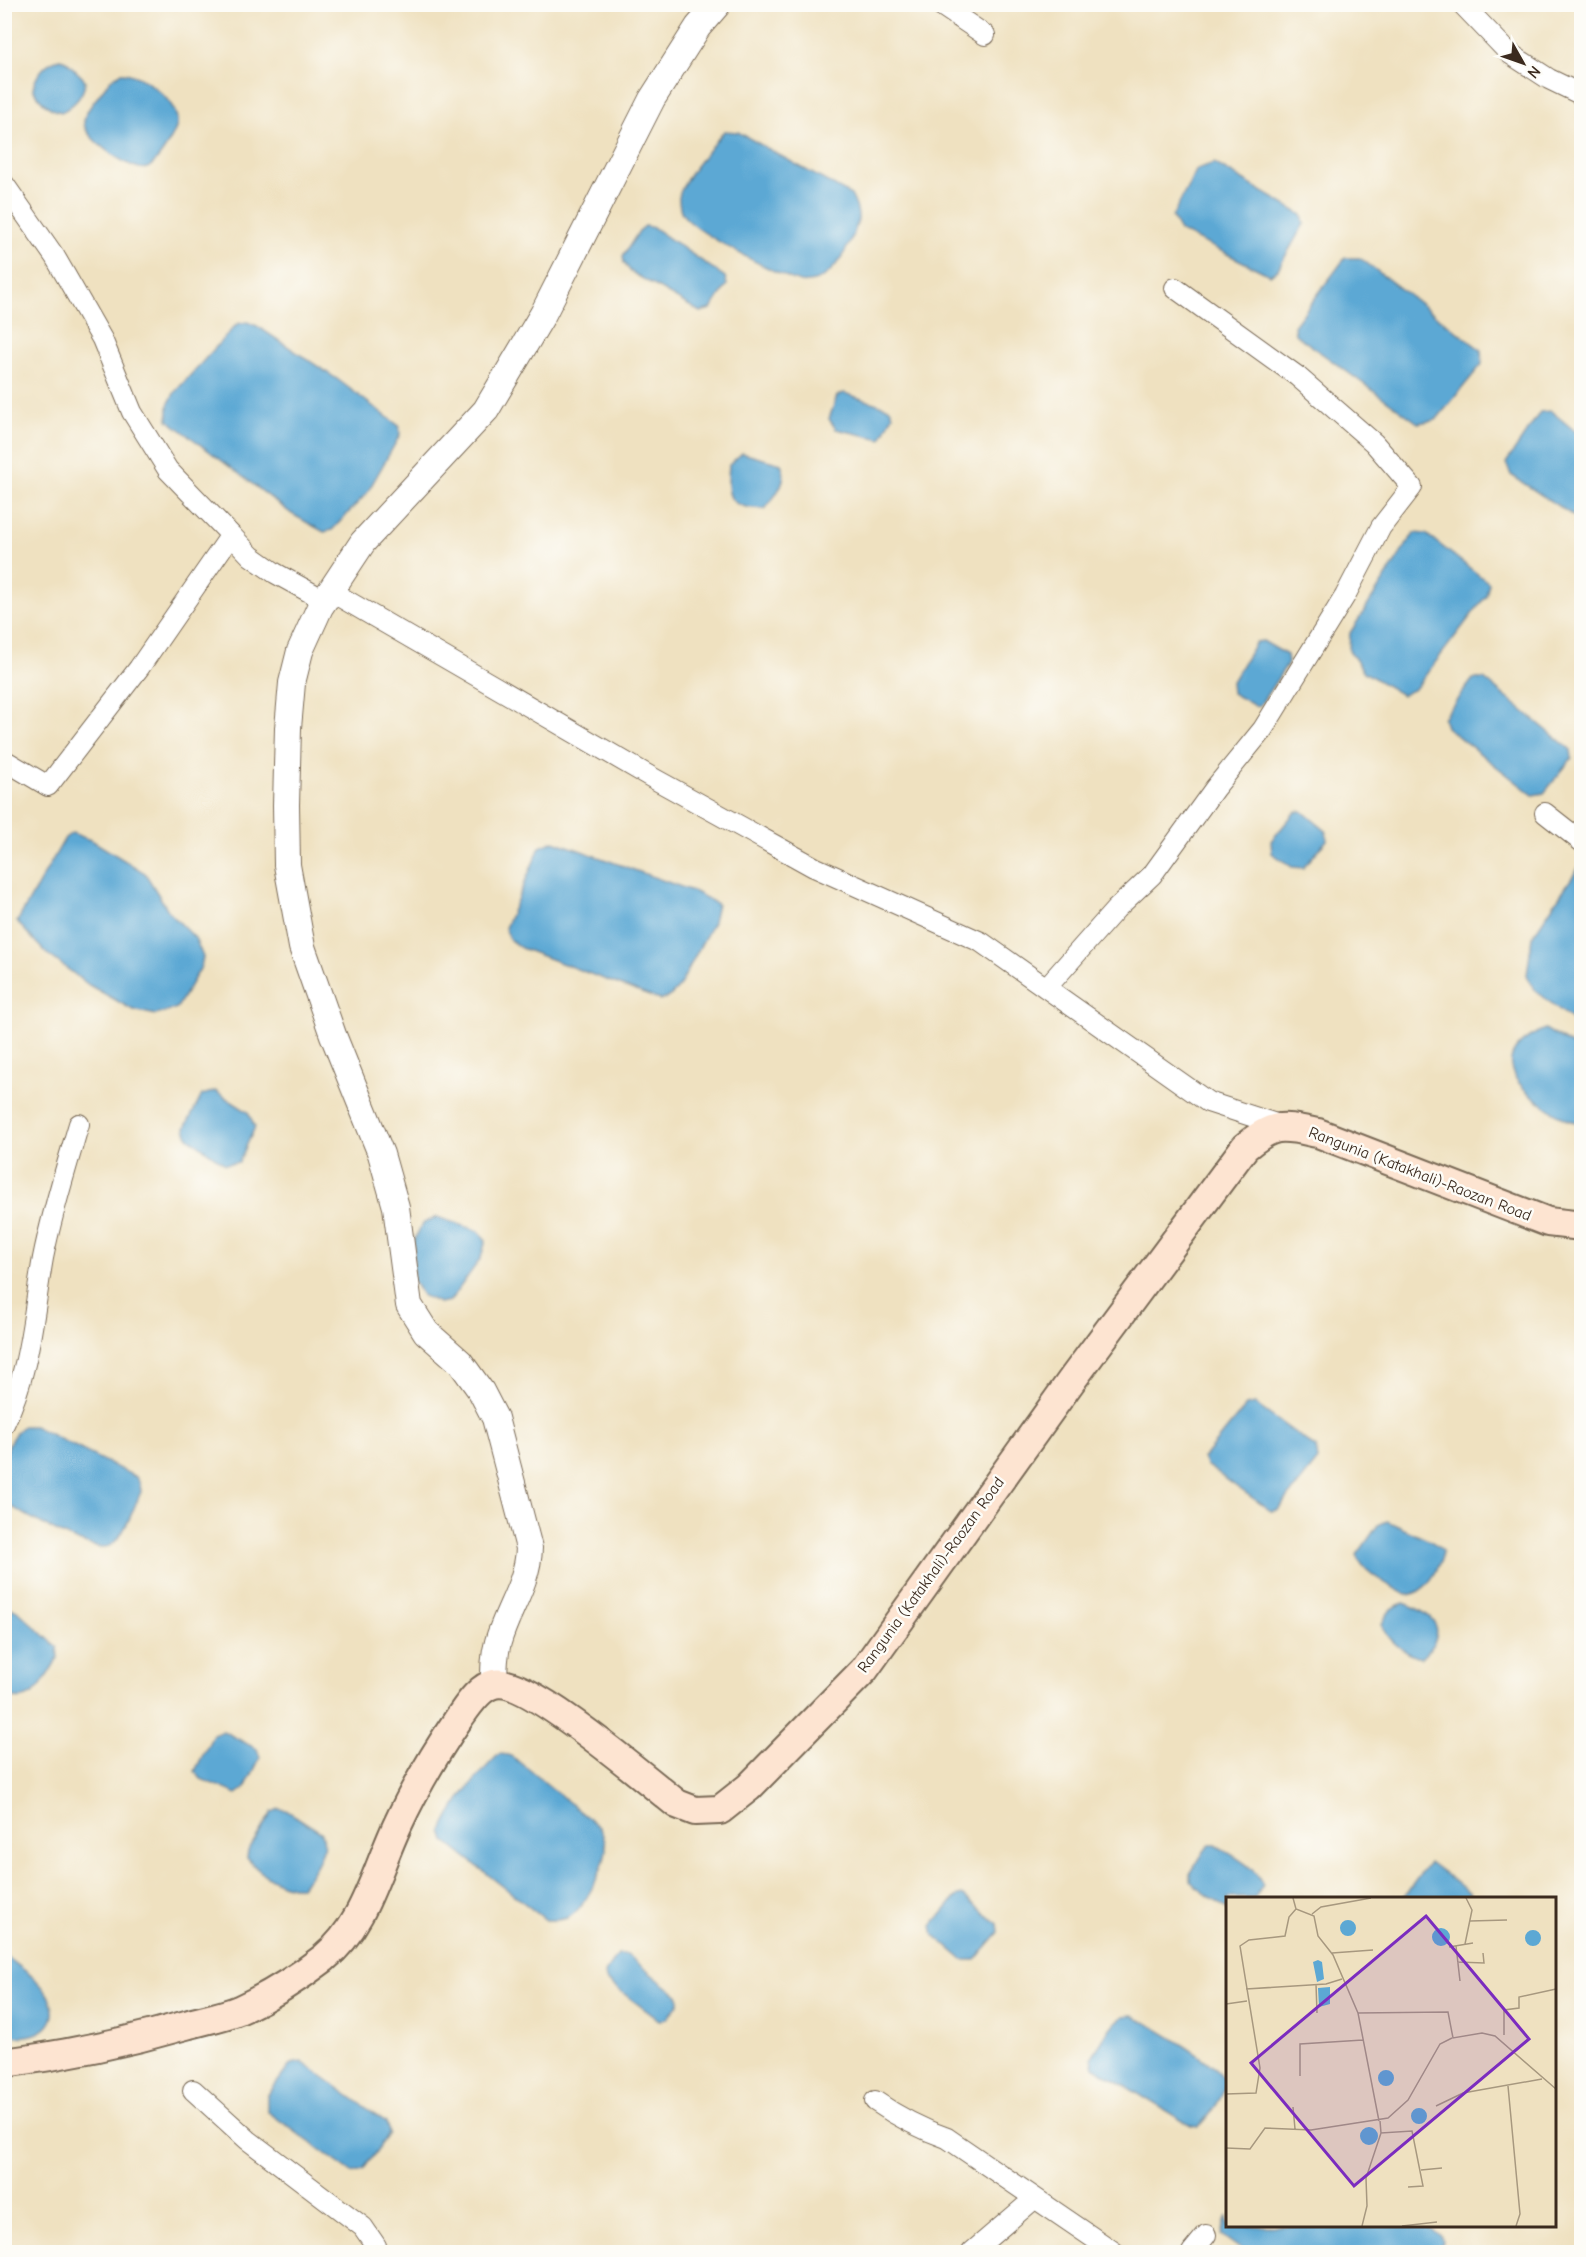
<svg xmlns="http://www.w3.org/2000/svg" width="1586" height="2257" font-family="'Comic Neue',sans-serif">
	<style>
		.water { fill: #5ca8d4; stroke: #4c6979; stroke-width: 1.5 }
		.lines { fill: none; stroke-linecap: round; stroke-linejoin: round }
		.minor-casing { stroke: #7a6a57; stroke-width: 22 }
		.tertiary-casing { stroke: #7a6a57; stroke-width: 28 }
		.secondary-casing { stroke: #7a6a57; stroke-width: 32 }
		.minor { stroke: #fff; stroke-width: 20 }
		.tertiary { stroke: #fff; stroke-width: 26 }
		.secondary { stroke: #fde4d1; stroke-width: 28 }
		.labels { text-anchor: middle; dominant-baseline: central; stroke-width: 5; stroke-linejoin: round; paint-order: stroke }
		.street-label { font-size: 16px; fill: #3b2a1e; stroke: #fdfcf7 }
		.inset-road { fill: none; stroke: #a7987f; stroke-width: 1.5 }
		.view { fill: #7b2cbf; fill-opacity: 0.15; stroke: #7b2cbf; stroke-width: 3 }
		.inset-edge { fill: none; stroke: #3b2a1e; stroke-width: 3 }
	</style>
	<rect width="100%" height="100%" fill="#fdfcf7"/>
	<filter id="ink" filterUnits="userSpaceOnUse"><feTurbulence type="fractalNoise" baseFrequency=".0167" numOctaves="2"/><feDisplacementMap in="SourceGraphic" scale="12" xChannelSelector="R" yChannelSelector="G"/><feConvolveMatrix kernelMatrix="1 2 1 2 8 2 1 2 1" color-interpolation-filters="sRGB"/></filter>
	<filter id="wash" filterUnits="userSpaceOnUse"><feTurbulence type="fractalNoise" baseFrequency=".008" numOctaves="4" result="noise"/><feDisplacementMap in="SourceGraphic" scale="24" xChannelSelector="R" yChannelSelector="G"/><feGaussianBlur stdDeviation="1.35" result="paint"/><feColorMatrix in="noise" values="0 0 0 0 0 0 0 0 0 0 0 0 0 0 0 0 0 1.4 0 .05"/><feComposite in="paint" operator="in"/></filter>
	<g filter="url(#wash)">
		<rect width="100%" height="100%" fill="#efe1c0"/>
		<path class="water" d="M 60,59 L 66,61 L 85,80 C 85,95 74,105 62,112 C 48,110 40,100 33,89 C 35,75 47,61 60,59 Z
			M 121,73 C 140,71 185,105 176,128 C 173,137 156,165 147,168 C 134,173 84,139 84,123 C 84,113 93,103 99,95 C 106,86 110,78 121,73 Z
			M 724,131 L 738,132 L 851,195 C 862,216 859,221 850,242 C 843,256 830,277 814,281 C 810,282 804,283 800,282 C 779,275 691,231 682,213 C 680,210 679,202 679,199 C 679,183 713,145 724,131 Z
			M 1214,163 L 1302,215 L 1304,224 L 1278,269 L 1270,275 L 1180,231 L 1172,217 L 1197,169 Z
			M 645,226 L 654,228 L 725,277 L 727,285 L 711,309 L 700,312 L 631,272 L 624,263 L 623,256 L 639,231 Z
			M 1345,258 L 1360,258 L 1481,350 L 1482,364 L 1436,420 L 1418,423 L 1295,334 L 1294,326 Z
			M 247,322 L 257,326 L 337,379 L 399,426 L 400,435 L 367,493 L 332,530 L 324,532 L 292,514 L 168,420 L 168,405 L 175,392 L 237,324 Z
			M 844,393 L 890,408 L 893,415 L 881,439 L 836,429 L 829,419 L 837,396 Z
			M 1551,411 L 1581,436 L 1581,521 L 1511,475 L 1506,463 L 1540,412 Z
			M 742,453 L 781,464 C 790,479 775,496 765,509 C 728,507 726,500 729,465 Z
			M 1414,533 L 1426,534 L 1489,583 L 1486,596 L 1415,689 L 1402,695 L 1364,672 L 1349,650 L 1350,633 Z
			M 1263,641 L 1287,655 L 1288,663 L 1260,705 L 1255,706 L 1232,693 L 1231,683 L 1256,642 Z
			M 1473,679 L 1484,679 L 1571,750 L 1572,758 L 1544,793 L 1533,795 L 1446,727 L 1443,718 Z
			M 1302,811 L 1326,831 L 1327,840 L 1303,868 L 1292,867 L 1272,853 L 1271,841 L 1295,812 Z
			M 72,833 L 93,841 L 145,873 L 169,912 L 195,938 L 203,957 L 201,967 L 177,1008 L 156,1015 L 133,1010 L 89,985 L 45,952 L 17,922 L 65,838 Z
			M 554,841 L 695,892 L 717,904 L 713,922 L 679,987 L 668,998 L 660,1000 L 521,948 L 510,940 L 505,928 L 540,847 Z
			M 1579,867 L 1582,867 L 1581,1027 L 1535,990 L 1527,975 L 1532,937 Z
			M 1545,1029 L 1581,1051 L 1581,1122 C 1567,1123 1556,1113 1544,1105 C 1505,1078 1494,1051 1545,1029 Z
			M 215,1091 L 248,1112 L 255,1127 L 239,1162 L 225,1164 L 188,1137 L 185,1128 L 202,1095 Z
			M 437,1217 L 478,1231 L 486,1240 L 481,1258 L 450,1301 L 439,1303 L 422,1295 L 413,1280 L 414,1240 L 423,1223 Z
			M 1255,1404 L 1316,1448 L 1318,1460 L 1278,1510 L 1271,1511 L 1206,1465 L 1203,1458 L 1246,1406 Z
			M 23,1426 L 34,1426 L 136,1477 L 140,1484 L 141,1492 C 133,1508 126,1534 111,1545 C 94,1557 23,1513 5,1503 C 4,1477 0,1443 23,1426 Z
			M 1387,1521 L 1432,1542 L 1443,1551 C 1440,1570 1426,1594 1406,1595 C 1390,1585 1363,1574 1357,1555 L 1378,1525 Z
			M 1404,1603 C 1436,1615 1450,1631 1421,1658 C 1405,1654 1387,1640 1382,1624 C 1387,1613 1392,1607 1404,1603 Z
			M 11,1608 L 19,1612 L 57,1647 L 58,1658 C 43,1680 36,1707 5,1696 L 5,1610 Z
			M 223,1731 L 257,1749 L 260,1758 L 245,1788 L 237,1794 L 201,1779 L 195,1771 L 213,1735 Z
			M 499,1754 L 509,1755 L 520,1762 L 599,1827 C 603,1834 606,1840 606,1849 C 605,1866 585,1908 569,1917 C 561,1921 554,1920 546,1920 L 445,1841 L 442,1831 C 453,1803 478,1775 499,1754 Z
			M 279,1809 L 286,1810 L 322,1833 C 329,1853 312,1872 301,1887 C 283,1890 258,1872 247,1858 L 248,1851 L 272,1812 Z
			M 1210,1845 L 1216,1845 C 1233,1856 1254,1865 1263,1885 L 1255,1898 L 1228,1898 L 1227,1909 L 1195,1886 L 1190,1880 L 1190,1874 L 1205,1850 Z
			M 1429,1862 L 1470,1893 L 1466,1898 L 1403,1898 Z
			M 962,1895 L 998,1924 L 999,1932 L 975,1960 L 963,1960 L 934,1935 L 932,1926 L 956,1897 Z
			M 4,1954 C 17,1966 37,1977 46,1992 C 68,2026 35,2042 5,2035 Z
			M 618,1955 L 627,1955 L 679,1996 L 679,2003 L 667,2019 L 659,2020 L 606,1980 L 605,1973 Z
			M 1133,2015 C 1152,2026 1217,2062 1224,2080 C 1229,2091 1207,2120 1198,2127 L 1191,2126 L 1094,2067 L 1092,2057 L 1111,2027 L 1123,2016 Z
			M 302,2062 L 386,2122 L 389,2133 L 363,2170 L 352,2173 L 267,2111 L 267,2096 L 291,2064 Z
			M 1227,2216 L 1228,2226 L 1427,2226 L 1441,2236 L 1443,2242 L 1438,2252 L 1245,2252 L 1221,2235 Z"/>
	</g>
	<g filter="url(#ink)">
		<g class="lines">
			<defs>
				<path id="minor" d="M 939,4 L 985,35
					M 1462,4 L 1509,53 L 1549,79 L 1582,95
					M 4,184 L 55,257 L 102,339 L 132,412 L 168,470 L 231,535
					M 330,591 L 651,777 L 814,867 L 981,942 L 1208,1102 L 1282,1126
					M 4,760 L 48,786 L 139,668 L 231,535 L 251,556 L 275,573 L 324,600
					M 1545,813 L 1582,842
					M 1046,988 L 1116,909 L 1152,875 L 1215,788 L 1263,729 L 1345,596 L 1381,527 L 1412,487 L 1374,443 L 1297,376 L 1175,288
					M 4,1424 C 30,1372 33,1314 43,1258 C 52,1212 66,1168 79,1124
					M 193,2090 L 248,2140 L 363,2227 L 376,2246 L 375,2252
					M 875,2101 C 898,2117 921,2129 947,2138 L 1114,2252
					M 972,2252 L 1034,2199
					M 1192,2252 L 1206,2235"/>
				<path id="tertiary" d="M 494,1684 C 494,1669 494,1656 498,1642 C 507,1610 528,1583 529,1548 L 495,1418 L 481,1391 L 460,1362 L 426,1332 L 409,1305 L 396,1207 L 381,1154 L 333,1035 L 302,947 L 287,865 L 286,805 L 288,728 L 292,683 L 300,651 L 320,607 L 363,542 L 486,410 L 543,314 L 652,99 L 698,27 L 718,4"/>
				<path id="secondary" d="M 4,2063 C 66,2055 127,2042 186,2025 C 203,2020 222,2017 239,2010 C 268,1997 298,1978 324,1958 C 365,1925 376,1870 398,1824 C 415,1787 436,1752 459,1718 C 467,1707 479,1687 494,1684 C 526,1676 648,1781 677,1804 L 695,1811 L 720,1810 L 749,1787 L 864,1670 L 1074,1377 L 1245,1147 C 1275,1122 1282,1126 1318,1133 L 1548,1222 L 1582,1226"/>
			</defs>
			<use href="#minor" class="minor-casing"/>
			<use href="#tertiary" class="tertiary-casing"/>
			<use href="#secondary" class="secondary-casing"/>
			<use href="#minor" class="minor"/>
			<use href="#tertiary" class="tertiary"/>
			<use href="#secondary" class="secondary"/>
		</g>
	</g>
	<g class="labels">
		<g class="street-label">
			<text transform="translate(1420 1174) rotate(21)">Rangunia (Katakhali)-Raozan Road</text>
			<text transform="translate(931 1575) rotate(-54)">Rangunia (Katakhali)-Raozan Road</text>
		</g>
	</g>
	<g transform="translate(1226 1897)">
		<rect width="330" height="330" fill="#efe1c0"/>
		<path d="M114 31a8 8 0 1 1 16 0a8 8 0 1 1-16 0ZM206 40a9 9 0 1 1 18 0a9 9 0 1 1-18 0ZM299 41a8 8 0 1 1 16 0a8 8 0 1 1-16 0ZM 92,63 L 96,65 L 98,82 L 91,85 L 87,65 ZM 104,90 L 104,107 L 93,110 L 92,91 ZM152 181a8 8 0 1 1 16 0a8 8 0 1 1-16 0ZM185 219a8 8 0 1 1 16 0a8 8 0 1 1-16 0ZM134 239a9 9 0 1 1 18 0a9 9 0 1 1-18 0Z" fill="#5ca8d4"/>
		<path class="inset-road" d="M 67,1 L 70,12 L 88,19 L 92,39 L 107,58 L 132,116 L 222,115 L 227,141 L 256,136 L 269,139 L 330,192M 86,17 L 95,10 L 145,1M 244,24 L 281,23M 239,47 L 246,13 L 240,1M 230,49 L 234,84M 223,50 L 247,46M 106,56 L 147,53M 231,65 L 258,66 L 257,56M 90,87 L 91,116M 20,92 L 100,87 L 116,82M 0,107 L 21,104M 132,116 L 153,224M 278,138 L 278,113 L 293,111 L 293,100 L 330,92M 74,179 L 74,147 L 137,143M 282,189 L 294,317 L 290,329M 0,197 L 30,196 L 34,171 L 14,49 L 23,43 L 59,39 L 63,20 L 70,12M 210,209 L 237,196 L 316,182M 67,210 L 69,232M 154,224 L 155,236 L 186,234 L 197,289 L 182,290M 0,251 L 24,252 L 39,231 L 85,233 L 162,221 L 182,203 L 214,147 L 226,141M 195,273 L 216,271M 136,329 L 141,309 L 140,281 L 155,236M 176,329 L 211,325"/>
		<path class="view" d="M 200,19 L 303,142 L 128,289 L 25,166 Z"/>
		<rect width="330" height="330" class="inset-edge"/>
	</g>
	<rect width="1586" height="2257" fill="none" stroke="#fdfcf7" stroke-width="24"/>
	<g transform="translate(1523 63) rotate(130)" stroke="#fdfcf7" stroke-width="4.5" paint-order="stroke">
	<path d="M0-4.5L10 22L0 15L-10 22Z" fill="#3b2a1e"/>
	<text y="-9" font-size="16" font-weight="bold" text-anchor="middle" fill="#3b2a1e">N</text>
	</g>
</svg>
